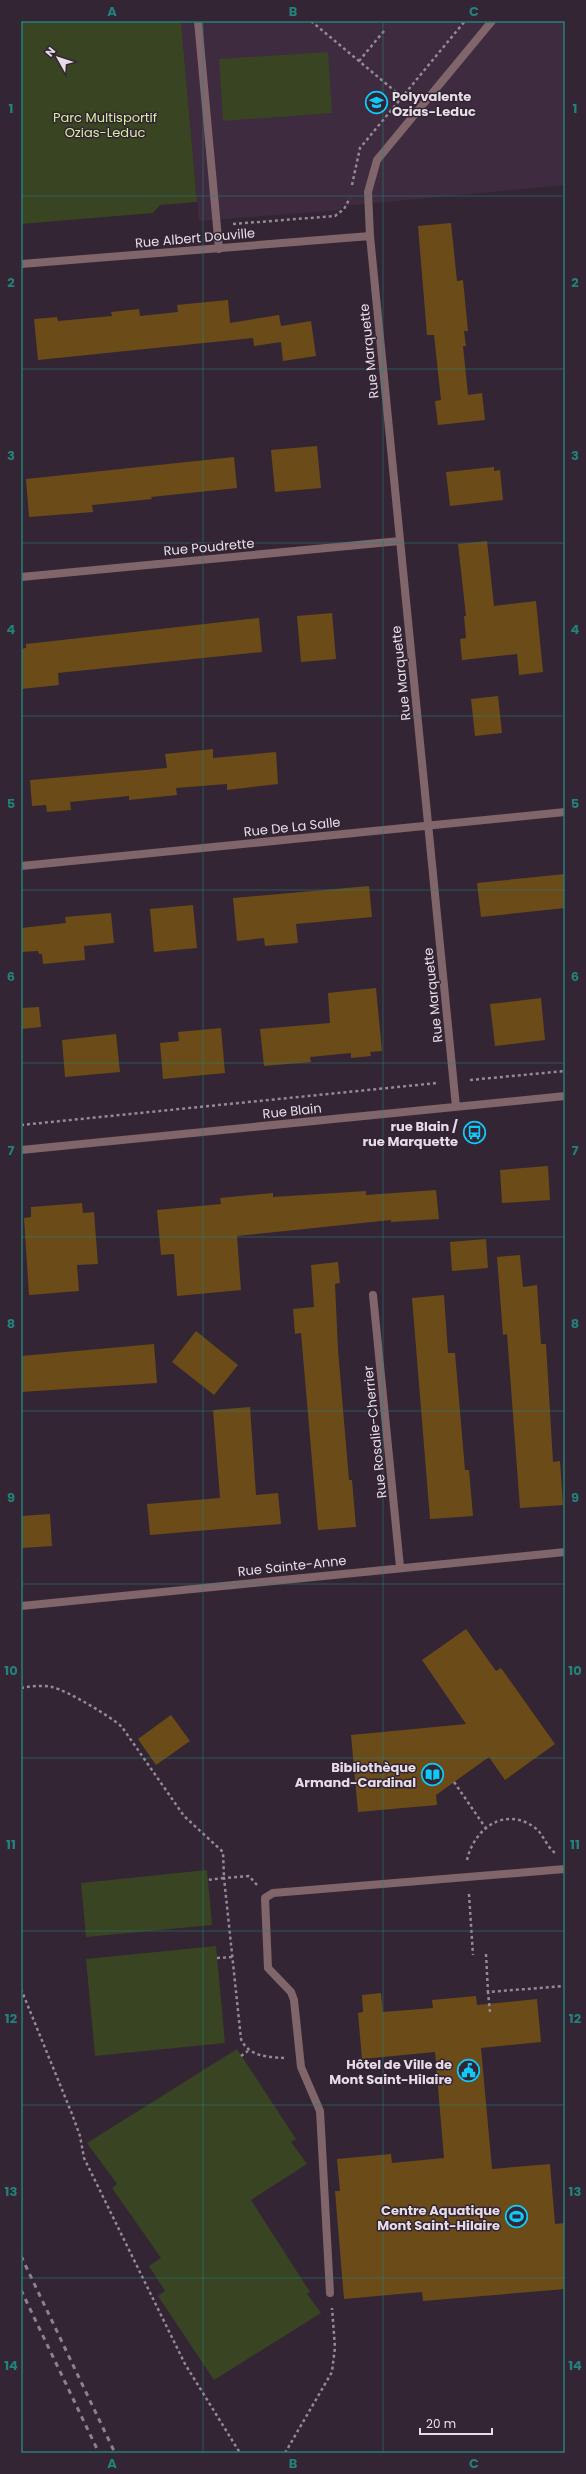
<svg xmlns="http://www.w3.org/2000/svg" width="586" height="2474" font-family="Poppins,sans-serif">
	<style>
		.built { fill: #3e2b3f }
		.green { fill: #394423 }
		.building { fill: #6b4c18 }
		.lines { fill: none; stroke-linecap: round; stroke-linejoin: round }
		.path { stroke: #958995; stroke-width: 2.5; stroke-dasharray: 3 3; stroke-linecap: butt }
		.lane { stroke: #80656a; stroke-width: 8 }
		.street { stroke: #80656a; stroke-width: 8 }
		.rail { stroke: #8d818d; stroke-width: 3; stroke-dasharray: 5 5; stroke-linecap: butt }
		.grid { fill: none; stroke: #24807a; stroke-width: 1; stroke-opacity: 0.55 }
		.labels { text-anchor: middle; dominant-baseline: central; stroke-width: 3; stroke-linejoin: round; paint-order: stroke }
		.poi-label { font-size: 13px; font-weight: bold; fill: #e6dce6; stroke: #332533; text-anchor: end }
		.park-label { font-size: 13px; fill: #d2ee9d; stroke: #332533 }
		.street-label { font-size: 13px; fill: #e6dce6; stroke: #332533 }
		.neatline { fill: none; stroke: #24807a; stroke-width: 1.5 }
		.grid-label { font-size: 13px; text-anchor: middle; font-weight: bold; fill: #24807a }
	</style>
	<rect width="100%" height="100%" fill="#332533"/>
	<path class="built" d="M 181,21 L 565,21 L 565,185 L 343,206 L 340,210 L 199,221 Z"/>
	<path class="green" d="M 21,21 L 181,21 L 197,202 L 160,205 L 153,213 L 21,224 Z
		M 328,52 L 332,113 L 223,121 L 219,59 Z
		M 207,1870 L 212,1925 L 86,1937 L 81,1883 Z
		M 216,1946 L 225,2043 L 95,2056 L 86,1959 Z
		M 237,2049 L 296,2139 L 291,2142 L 307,2164 L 251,2200 L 310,2292 L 307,2294 L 321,2313 L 214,2380 L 158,2296 L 165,2291 L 149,2266 L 161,2258 L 112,2188 L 117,2184 L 87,2143 Z"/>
	<path class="building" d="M 451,223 L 457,281 L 463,280 L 468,331 L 464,331 L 466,346 L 463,346 L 468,395 L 482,393 L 485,420 L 438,425 L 435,401 L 441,400 L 434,335 L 427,335 L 418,226 Z
		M 228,300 L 230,323 L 279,315 L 281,326 L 311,321 L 316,356 L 283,361 L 281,342 L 254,346 L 253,338 L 38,360 L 34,319 L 57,317 L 58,321 L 112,316 L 111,312 L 139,309 L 140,316 L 178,312 L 177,305 Z
		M 317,446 L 321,488 L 275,492 L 271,450 Z
		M 234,457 L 237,488 L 151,497 L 152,499 L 92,505 L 93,512 L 29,517 L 26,479 Z
		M 494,467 L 494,471 L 500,470 L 503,500 L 450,506 L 446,472 Z
		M 487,541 L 494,606 L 536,601 L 543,672 L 519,675 L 517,654 L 462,660 L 460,639 L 466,638 L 464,616 L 466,616 L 458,544 Z
		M 332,613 L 336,659 L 301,662 L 297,616 Z
		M 259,618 L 262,652 L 58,673 L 59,685 L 21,689 L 21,649 L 26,648 L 26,644 Z
		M 498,696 L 502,733 L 475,736 L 471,699 Z
		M 213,749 L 213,758 L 276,752 L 278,784 L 227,790 L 227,784 L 176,788 L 177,795 L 129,800 L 129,796 L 70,802 L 71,810 L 47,812 L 46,805 L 32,806 L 30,780 L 167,768 L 165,754 Z
		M 565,874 L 565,908 L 481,917 L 477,883 Z
		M 369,886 L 372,917 L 296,924 L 298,943 L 265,946 L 264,938 L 237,941 L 233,898 Z
		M 193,905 L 197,948 L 154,952 L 150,909 Z
		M 111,913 L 114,943 L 84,946 L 85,960 L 43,964 L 42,954 L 39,954 L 38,951 L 21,952 L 21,928 L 66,923 L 65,917 Z
		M 376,988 L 382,1051 L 370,1052 L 371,1056 L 351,1058 L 351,1053 L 310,1057 L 311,1062 L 264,1066 L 260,1029 L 330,1023 L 328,993 Z
		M 541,998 L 545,1040 L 495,1046 L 490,1004 Z
		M 39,1007 L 41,1027 L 21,1029 L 21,1008 Z
		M 221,1028 L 225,1073 L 163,1079 L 160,1043 L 179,1041 L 178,1032 Z
		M 116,1034 L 120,1072 L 65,1077 L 62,1040 Z
		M 548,1166 L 550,1200 L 502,1203 L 500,1170 Z
		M 436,1190 L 439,1219 L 391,1222 L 391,1220 L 237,1236 L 241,1290 L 177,1296 L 174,1254 L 161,1255 L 157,1210 L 221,1204 L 220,1198 L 273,1193 L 273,1197 L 366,1191 L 366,1195 Z
		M 82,1203 L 83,1213 L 94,1212 L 98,1264 L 77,1265 L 79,1291 L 29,1295 L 24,1218 L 31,1217 L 31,1207 Z
		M 486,1239 L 488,1268 L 452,1271 L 450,1242 Z
		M 520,1255 L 523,1287 L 537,1285 L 541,1344 L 546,1344 L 553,1462 L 560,1461 L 563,1505 L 520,1508 L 507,1334 L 503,1335 L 497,1257 Z
		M 338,1262 L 340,1283 L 335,1284 L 338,1350 L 349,1480 L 352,1480 L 356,1527 L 318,1530 L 301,1333 L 295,1334 L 293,1309 L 314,1307 L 311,1265 Z
		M 444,1295 L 448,1353 L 455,1353 L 465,1470 L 469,1470 L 473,1516 L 430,1519 L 412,1298 Z
		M 196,1331 L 238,1365 L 214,1395 L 172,1362 Z
		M 154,1344 L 157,1383 L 21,1392 L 21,1356 Z
		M 250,1407 L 256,1495 L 278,1493 L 281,1524 L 150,1535 L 147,1504 L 220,1498 L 213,1410 Z
		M 50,1514 L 52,1546 L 21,1548 L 21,1516 Z
		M 466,1629 L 496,1671 L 501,1668 L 555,1744 L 505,1780 L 489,1757 L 436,1795 L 437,1805 L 358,1812 L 351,1735 L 466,1724 L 422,1660 Z
		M 171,1715 L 190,1741 L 156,1765 L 138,1739 Z
		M 381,1993 L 383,2012 L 433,2008 L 432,2000 L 476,1996 L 477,2005 L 537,1999 L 541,2042 L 481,2048 L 492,2169 L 550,2164 L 555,2224 L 565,2223 L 565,2289 L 423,2301 L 422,2292 L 344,2299 L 335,2191 L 340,2191 L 337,2159 L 391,2154 L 392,2163 L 444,2158 L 435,2052 L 362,2059 L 358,2013 L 363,2012 L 362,1995 Z"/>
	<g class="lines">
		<path class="path" d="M 311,21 L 402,97
			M 359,61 L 384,31
			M 352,185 L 360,148 L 465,21
			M 233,224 L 335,216 L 344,209 L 350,198
			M 470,1080 L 565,1071
			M 21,1125 L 437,1083
			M 21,1688 C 31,1686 42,1685 52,1687 C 68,1691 110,1716 122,1727 L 184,1816 L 223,1852 L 224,1878 L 207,1880
			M 454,1782 L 485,1827
			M 467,1860 C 474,1829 504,1806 534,1827 C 543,1833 546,1846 555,1853
			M 257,1885 L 249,1876 L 224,1878 L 241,2039 C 248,2056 267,2057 284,2058
			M 469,1894 L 473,1955
			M 486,1954 L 488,1992
			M 217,1958 L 233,1957
			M 21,1989 L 72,2114 L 80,2136 L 84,2158 L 185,2364 L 240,2453
			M 490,2012 L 488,1992 L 565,1986
			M 241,2056 L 248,2051
			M 285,2453 L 332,2372 L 335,2347 L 332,2308"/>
		<path class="lane" d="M 198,21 L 219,249
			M 370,236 L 368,192 L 377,160 L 492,21
			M 330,2293 L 320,2111 L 301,2067 L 294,2000 L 291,1992 L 268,1968 L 265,1898 L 273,1893 L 565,1869"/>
		<path class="street" d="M 21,264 L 370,236 L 456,1107
			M 21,577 L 400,541
			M 21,866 L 565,812
			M 21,1150 L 565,1096
			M 373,1295 L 400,1567
			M 21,1606 L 565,1552"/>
		<path class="rail" d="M 21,2256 L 115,2453
			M 21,2290 L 99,2453"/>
	</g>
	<path class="grid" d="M 203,21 L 203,2453M 383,21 L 383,2453M 21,196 L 565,196M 21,369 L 565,369M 21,543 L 565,543M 21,716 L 565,716M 21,890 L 565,890M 21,1063 L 565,1063M 21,1237 L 565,1237M 21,1411 L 565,1411M 21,1584 L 565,1584M 21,1758 L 565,1758M 21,1931 L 565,1931M 21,2105 L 565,2105M 21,2278 L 565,2278"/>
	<defs>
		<symbol id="school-ring" viewBox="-11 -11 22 22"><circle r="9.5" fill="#332533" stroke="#0ccafa" stroke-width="1.5"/><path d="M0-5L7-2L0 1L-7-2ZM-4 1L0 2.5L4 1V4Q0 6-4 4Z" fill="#0ccafa"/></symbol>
		<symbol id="bus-ring" viewBox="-11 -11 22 22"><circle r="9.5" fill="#332533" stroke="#0ccafa" stroke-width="1.5"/><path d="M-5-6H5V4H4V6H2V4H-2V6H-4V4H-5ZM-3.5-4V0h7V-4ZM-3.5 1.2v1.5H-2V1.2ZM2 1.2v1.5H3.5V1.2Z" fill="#0ccafa"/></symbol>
		<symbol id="library-ring" viewBox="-11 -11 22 22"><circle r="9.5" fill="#332533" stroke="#0ccafa" stroke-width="1.5"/><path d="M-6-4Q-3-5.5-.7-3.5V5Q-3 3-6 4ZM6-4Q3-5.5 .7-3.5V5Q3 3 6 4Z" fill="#0ccafa"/></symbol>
		<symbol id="civic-ring" viewBox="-11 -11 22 22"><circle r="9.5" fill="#332533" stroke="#0ccafa" stroke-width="1.5"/><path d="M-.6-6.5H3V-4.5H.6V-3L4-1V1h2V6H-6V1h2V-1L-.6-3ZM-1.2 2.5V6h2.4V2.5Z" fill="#0ccafa"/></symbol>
		<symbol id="stadium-ring" viewBox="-11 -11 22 22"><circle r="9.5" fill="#332533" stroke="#0ccafa" stroke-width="1.5"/><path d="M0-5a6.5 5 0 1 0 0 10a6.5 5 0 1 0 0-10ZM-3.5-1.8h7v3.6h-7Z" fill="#0ccafa"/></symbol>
	</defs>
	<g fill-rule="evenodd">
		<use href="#school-ring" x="364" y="90" width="25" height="25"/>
		<use href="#bus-ring" x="462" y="1120" width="25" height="25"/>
		<use href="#library-ring" x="420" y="1762" width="25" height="25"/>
		<use href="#civic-ring" x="456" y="2058" width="25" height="25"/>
		<use href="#stadium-ring" x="504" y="2204" width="25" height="25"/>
	</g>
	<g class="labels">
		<g class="poi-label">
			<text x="392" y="96" text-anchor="start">Polyvalente<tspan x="392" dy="15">Ozias-Leduc</tspan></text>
			<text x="458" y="1126">rue Blain /<tspan x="458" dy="15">rue Marquette</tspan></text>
			<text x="416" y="1767">Bibliothèque<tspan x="416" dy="15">Armand-Cardinal</tspan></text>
			<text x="452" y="2064">Hôtel de Ville de<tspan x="452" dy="15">Mont Saint-Hilaire</tspan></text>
			<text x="500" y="2210">Centre Aquatique<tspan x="500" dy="15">Mont Saint-Hilaire</tspan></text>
		</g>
		<g class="park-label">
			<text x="105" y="117">Parc Multisportif<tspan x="105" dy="15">Ozias-Leduc</tspan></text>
		</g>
		<g class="street-label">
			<text transform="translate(195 238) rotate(-5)">Rue Albert Douville</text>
			<text transform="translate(369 351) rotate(-96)">Rue Marquette</text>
			<text transform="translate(209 547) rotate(-5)">Rue Poudrette</text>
			<text transform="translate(401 673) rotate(-96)">Rue Marquette</text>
			<text transform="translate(292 827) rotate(-6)">Rue De La Salle</text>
			<text transform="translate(433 995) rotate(-96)">Rue Marquette</text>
			<text transform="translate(292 1111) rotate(-6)">Rue Blain</text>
			<text transform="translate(375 1432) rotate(-96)">Rue Rosalie-Cherrier</text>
			<text transform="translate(292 1566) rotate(-6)">Rue Sainte-Anne</text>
		</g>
	</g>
	<rect width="586" height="2474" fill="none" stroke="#332533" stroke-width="44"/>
	<g transform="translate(58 58) rotate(309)" stroke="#332533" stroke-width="3" paint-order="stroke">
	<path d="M0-3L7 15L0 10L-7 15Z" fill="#e6dce6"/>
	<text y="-6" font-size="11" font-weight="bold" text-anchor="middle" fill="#e6dce6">N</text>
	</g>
	<path d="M420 2428v6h72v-6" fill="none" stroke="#e6dce6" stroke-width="2"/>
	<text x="426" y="2428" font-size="12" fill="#e6dce6" stroke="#332533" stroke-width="3" paint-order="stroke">20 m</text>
	<rect x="22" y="22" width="542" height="2430" class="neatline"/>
	<g class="grid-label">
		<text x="112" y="16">A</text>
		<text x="293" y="16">B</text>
		<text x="474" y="16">C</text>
		<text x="11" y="113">1</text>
		<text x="575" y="113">1</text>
		<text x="11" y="287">2</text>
		<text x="575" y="287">2</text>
		<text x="11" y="460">3</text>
		<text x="575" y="460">3</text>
		<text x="11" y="634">4</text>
		<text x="575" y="634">4</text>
		<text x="11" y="808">5</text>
		<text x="575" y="808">5</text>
		<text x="11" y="981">6</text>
		<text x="575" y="981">6</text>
		<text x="11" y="1155">7</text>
		<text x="575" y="1155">7</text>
		<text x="11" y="1328">8</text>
		<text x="575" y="1328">8</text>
		<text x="11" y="1502">9</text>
		<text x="575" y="1502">9</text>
		<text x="11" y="1675">10</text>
		<text x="575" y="1675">10</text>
		<text x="11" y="1849">11</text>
		<text x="575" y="1849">11</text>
		<text x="11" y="2023">12</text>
		<text x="575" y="2023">12</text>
		<text x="11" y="2196">13</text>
		<text x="575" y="2196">13</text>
		<text x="11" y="2370">14</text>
		<text x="575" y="2370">14</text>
		<text x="112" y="2468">A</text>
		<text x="293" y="2468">B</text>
		<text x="474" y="2468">C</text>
	</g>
</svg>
